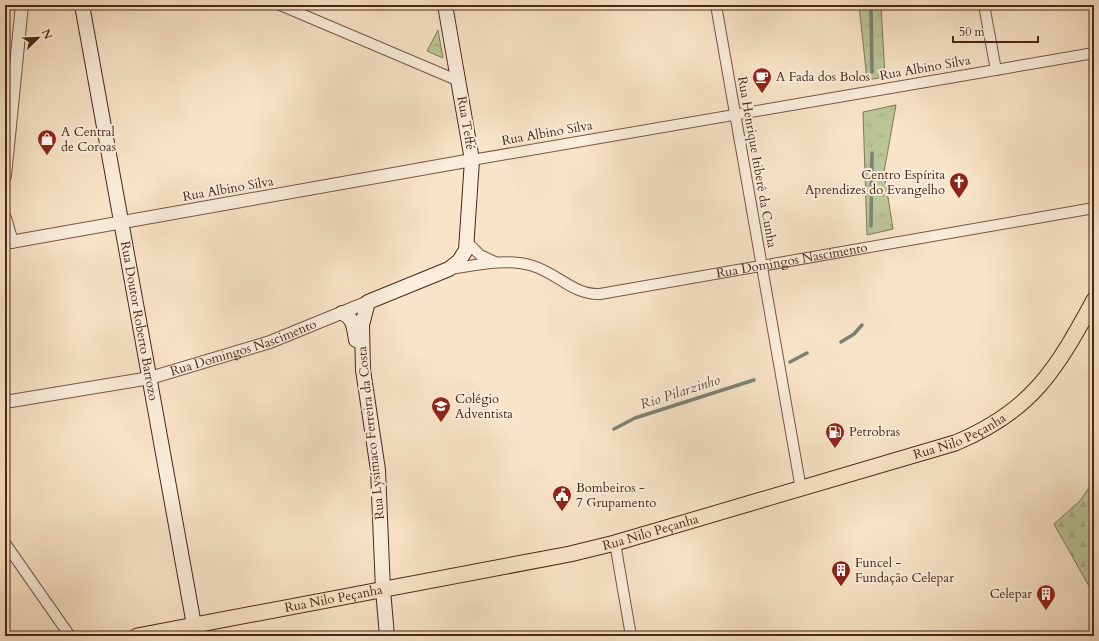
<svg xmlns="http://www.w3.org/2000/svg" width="1099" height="641" font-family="Cardo,serif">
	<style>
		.grass { fill: url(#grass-tufts); stroke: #827658 }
		.forest { fill: url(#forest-firs); stroke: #827658 }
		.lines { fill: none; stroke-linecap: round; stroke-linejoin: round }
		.stream { stroke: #7c8276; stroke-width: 3.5 }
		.minor-casing { stroke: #765643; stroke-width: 12 }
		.tertiary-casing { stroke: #765643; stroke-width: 14 }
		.secondary-casing { stroke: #4a2717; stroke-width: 16 }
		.primary-casing { stroke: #4a2717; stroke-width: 17 }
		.minor { stroke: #faeddb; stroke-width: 10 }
		.tertiary { stroke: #faeddb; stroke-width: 12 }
		.secondary { stroke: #faeddb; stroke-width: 14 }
		.primary { stroke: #f8e4c8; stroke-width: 15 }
		.labels { text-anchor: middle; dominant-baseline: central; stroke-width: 4; stroke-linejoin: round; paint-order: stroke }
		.street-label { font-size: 13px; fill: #4a2717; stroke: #faeddb }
		.poi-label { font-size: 13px; fill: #4a2717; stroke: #faeddb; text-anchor: start }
		.water-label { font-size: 14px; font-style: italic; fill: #5f4d3e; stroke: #faeddb }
	</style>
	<defs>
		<pattern id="grass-tufts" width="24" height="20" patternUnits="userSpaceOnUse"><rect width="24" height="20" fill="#bac598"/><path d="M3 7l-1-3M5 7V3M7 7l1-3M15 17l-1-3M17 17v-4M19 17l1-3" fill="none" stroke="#a1a982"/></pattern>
		<pattern id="forest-firs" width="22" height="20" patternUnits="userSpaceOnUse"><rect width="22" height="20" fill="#bac598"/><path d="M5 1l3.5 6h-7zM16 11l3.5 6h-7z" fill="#a1a982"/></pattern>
	</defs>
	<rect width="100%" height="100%" fill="#f8e4c8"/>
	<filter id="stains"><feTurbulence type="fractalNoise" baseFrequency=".005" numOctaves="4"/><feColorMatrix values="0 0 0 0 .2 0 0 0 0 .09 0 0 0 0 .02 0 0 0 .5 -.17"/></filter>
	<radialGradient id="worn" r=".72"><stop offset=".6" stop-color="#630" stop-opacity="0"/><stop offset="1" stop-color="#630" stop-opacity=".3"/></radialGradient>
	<path class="grass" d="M 859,5 L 881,5 L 885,77 L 867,80 Z
		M 438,30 L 443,58 L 427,51 Z
		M 896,105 L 884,172 L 893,229 L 867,235 L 863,112 Z"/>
	<path class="forest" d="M 1094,480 L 1094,595 L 1054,524 L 1080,501 Z"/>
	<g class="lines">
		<path class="stream" d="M 871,5 L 872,72
			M 871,226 L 872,153
			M 841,342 L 854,334 L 862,325
			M 790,362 L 807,353
			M 614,429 L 635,418 L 754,380"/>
		<defs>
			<g id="minor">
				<path d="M 280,5 L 459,81"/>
				<path d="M 716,5 L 801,489"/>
				<path d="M 984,5 L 996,70"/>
				<path d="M 472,160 L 1094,53"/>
				<path d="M 467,242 L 480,255 L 495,262"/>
				<path id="s1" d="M 451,269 C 477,265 506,258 533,266 C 557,273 573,295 600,294 L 1094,208"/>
				<path d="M 5,543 L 70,636"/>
				<path d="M 615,543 L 631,636"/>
			</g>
			<g id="tertiary">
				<path d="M 5,176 L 22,5"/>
				<path d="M 5,218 L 12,242"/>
				<path d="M 5,243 L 472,160"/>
				<path id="s2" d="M 5,402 L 150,378 L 270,342 L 368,302"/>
			</g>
			<g id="secondary">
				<path id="s3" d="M 82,5 L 196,636"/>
				<path d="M 342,313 C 354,317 354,329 356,340"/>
				<path d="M 387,636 L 383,590 L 378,470 L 363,370 L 362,325 L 368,302 L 449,269 L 459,261 L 466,250 L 472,160 L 445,5"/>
			</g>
			<g id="primary">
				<path id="s4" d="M 137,636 L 570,554 L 615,543 L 955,443 C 1032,411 1056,370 1094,300"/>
			</g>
		</defs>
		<use href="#minor" class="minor-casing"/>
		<use href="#tertiary" class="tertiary-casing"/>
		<use href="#secondary" class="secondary-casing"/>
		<use href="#primary" class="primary-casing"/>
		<use href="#minor" class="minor"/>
		<use href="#tertiary" class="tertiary"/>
		<use href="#secondary" class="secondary"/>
		<use href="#primary" class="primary"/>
	</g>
	<defs>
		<symbol id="cafe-pin" viewBox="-11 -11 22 30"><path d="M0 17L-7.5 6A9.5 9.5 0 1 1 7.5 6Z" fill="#8f2418" stroke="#faeddb"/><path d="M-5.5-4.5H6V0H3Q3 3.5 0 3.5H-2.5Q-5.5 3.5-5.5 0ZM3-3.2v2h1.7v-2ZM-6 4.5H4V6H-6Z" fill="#fff"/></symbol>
		<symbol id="shop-pin" viewBox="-11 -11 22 30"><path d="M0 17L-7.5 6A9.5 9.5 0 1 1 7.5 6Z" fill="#8f2418" stroke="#faeddb"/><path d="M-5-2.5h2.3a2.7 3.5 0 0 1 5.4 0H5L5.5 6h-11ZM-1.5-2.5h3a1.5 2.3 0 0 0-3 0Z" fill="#fff"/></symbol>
		<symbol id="church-pin" viewBox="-11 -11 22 30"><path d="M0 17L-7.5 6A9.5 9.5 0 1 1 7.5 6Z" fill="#8f2418" stroke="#faeddb"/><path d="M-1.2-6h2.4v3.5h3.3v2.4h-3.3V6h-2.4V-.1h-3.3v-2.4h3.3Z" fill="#fff"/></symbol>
		<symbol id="school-pin" viewBox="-11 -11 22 30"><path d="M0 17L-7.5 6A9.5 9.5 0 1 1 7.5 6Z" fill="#8f2418" stroke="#faeddb"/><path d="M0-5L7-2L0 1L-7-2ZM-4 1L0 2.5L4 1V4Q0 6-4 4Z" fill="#fff"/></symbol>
		<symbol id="fuel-pin" viewBox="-11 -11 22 30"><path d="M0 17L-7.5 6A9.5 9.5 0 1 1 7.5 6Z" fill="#8f2418" stroke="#faeddb"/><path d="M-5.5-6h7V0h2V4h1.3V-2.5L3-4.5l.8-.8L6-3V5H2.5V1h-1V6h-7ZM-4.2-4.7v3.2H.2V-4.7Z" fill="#fff"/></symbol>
		<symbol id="civic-pin" viewBox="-11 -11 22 30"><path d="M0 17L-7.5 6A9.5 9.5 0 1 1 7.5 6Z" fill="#8f2418" stroke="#faeddb"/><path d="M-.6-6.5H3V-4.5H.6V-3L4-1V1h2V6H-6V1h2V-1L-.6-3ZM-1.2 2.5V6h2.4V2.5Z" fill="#fff"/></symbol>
		<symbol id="building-pin" viewBox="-11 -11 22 30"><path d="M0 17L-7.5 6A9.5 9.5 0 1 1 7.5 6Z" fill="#8f2418" stroke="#faeddb"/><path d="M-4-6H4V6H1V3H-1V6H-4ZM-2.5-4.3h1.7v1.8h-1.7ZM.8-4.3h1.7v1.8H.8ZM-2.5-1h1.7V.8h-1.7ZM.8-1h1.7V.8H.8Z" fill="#fff"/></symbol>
	</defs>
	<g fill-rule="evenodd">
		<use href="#cafe-pin" x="751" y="66" width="22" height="30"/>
		<use href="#shop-pin" x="36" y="128" width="22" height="30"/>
		<use href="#church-pin" x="948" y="171" width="22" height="30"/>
		<use href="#school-pin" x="430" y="395" width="22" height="30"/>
		<use href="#fuel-pin" x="824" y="421" width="22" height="30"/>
		<use href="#civic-pin" x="551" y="484" width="22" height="30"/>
		<use href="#building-pin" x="830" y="559" width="22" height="30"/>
		<use href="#building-pin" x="1035" y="583" width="22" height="30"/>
	</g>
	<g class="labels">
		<g class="street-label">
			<text transform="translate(925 68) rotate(-10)">Rua Albino Silva</text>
			<text transform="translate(466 123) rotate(80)">Rua Teffé</text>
			<text transform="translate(547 133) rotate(-10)">Rua Albino Silva</text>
			<text transform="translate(757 162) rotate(80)">Rua Henrique Itiberê da Cunha</text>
			<text transform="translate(228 189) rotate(-10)">Rua Albino Silva</text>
			<text stroke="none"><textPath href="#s1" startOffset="351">Rua Domingos Nascimento</textPath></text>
			<text stroke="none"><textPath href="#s3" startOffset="321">Rua Doutor Roberto Barrozo</textPath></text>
			<text stroke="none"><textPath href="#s2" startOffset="245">Rua Domingos Nascimento</textPath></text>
			<text transform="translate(371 433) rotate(-96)">Rua Lysímaco Ferreira da Costa</text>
			<text stroke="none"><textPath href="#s4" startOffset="848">Rua Nilo Peçanha</textPath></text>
			<text stroke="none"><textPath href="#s4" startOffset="524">Rua Nilo Peçanha</textPath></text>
			<text stroke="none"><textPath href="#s4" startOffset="200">Rua Nilo Peçanha</textPath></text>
		</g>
		<g class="poi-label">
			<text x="776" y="77">A Fada dos Bolos</text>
			<text x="61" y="132">A Central<tspan x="61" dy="15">de Coroas</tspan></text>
			<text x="945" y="175" text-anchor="end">Centro Espírita<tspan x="945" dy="15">Aprendizes do Evangelho</tspan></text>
			<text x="455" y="399">Colégio<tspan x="455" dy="15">Adventista</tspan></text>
			<text x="849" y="432">Petrobras</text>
			<text x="576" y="488">Bombeiros -<tspan x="576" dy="15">7 Grupamento</tspan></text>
			<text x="855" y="563">Funcel -<tspan x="855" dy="15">Fundação Celepar</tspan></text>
			<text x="1032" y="594" text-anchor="end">Celepar</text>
		</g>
		<g class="water-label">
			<text transform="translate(680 392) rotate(-18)">Rio Pilarzinho</text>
		</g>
	</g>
	<rect width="1099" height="641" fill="none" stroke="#f8e4c8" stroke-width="20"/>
	<rect x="6" y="6" width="1087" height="629" fill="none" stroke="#4a2717" stroke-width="2"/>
	<rect x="10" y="10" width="1079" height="621" fill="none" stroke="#4a2717"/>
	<g transform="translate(38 38) rotate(67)" stroke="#faeddb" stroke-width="3" paint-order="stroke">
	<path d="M0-3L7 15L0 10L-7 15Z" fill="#4a2717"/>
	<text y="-6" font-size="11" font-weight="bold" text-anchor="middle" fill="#4a2717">N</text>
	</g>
	<path d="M953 36v6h85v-6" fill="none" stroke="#4a2717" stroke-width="2"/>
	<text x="959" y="36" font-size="12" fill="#4a2717" stroke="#faeddb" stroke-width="3" paint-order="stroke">50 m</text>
	<rect width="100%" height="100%" filter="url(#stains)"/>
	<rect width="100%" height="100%" fill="url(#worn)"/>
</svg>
